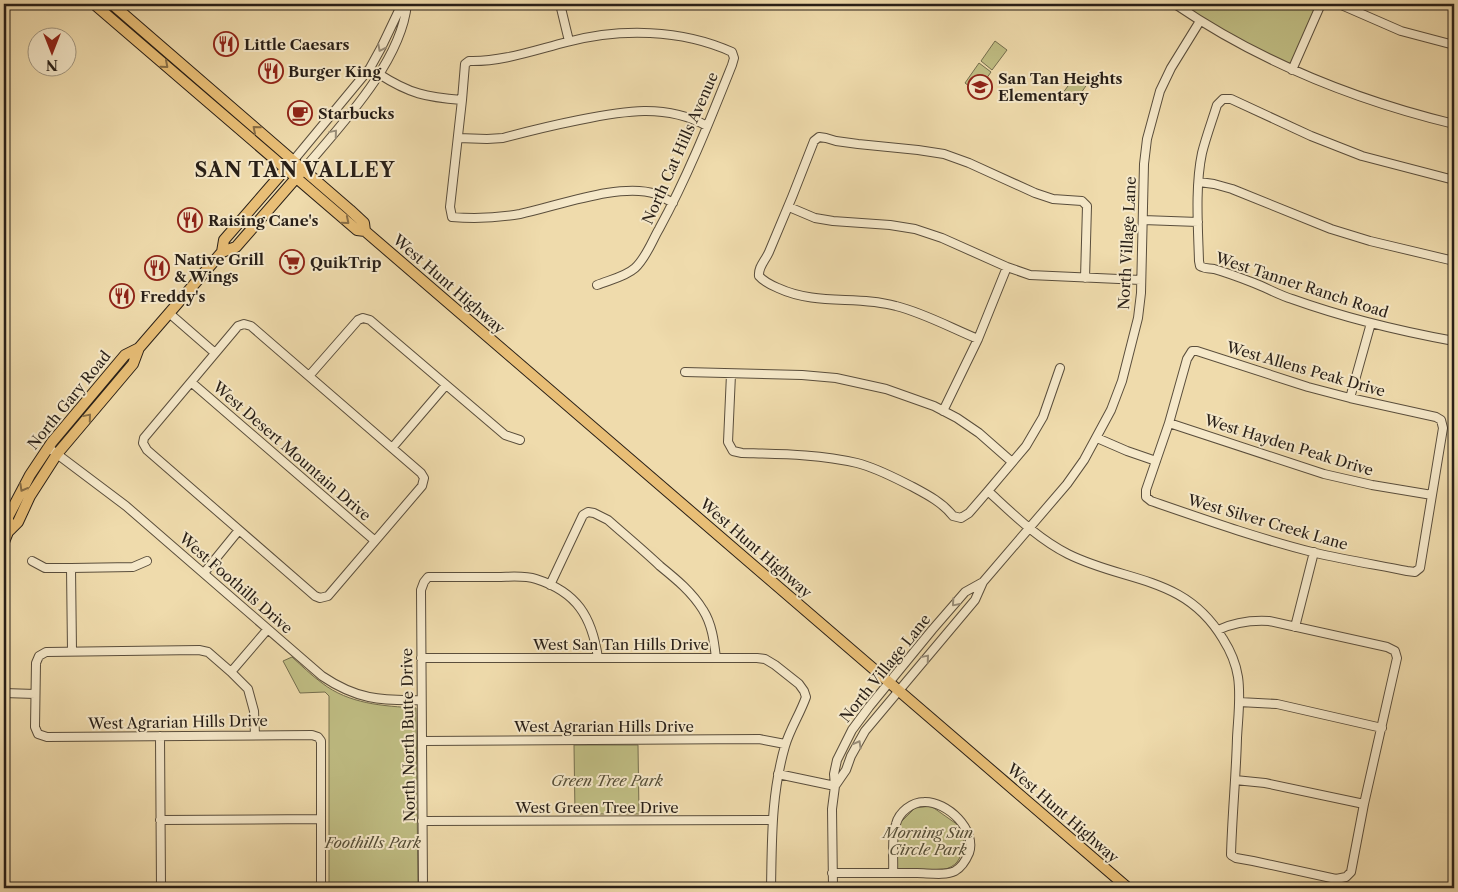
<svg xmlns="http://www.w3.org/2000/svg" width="1458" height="892" font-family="'Libre Caslon Text',serif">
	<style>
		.green { fill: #c0be84; stroke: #746e4e }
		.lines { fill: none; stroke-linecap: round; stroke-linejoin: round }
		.minor-casing { stroke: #5a4e3c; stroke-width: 10 }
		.major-casing { stroke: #281f17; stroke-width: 12 }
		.minor { stroke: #f5e8c9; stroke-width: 8 }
		.major { stroke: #e8be76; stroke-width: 10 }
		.oneway { stroke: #998e79 }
		.oneway2 { stroke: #886e46 }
		.labels { text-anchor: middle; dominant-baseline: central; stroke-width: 4; stroke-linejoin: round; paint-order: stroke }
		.poi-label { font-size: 15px; font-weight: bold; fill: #281f17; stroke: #f5e8c9; text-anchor: start }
		.street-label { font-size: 15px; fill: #281f17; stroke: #f5e8c9 }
		.park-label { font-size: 15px; font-style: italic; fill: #564f38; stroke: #f5e8c9 }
		.district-label { font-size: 20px; font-weight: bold; letter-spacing: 1px; fill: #281f17; stroke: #f5e8c9 }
	</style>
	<rect width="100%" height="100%" fill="#efdbac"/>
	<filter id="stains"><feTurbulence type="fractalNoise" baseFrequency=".004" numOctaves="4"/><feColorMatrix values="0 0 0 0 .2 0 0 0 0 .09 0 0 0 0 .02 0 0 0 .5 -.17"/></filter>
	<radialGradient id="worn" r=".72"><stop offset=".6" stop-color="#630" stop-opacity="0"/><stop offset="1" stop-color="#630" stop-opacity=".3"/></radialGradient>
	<path class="green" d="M 1176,4 L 1321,4 L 1292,70 Z
		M 995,41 L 1007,50 L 992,70 L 981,61 Z
		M 979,63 L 991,72 L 977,92 L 965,83 Z
		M 1077,74 L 1088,83 L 1074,103 L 1062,94 Z
		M 292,657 C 302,666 311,675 322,683 C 349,704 383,706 416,708 L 418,888 L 329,888 L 329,696 L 325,692 L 300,693 L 283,661 Z
		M 574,745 L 638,745 L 639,814 L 575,814 Z
		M 931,806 L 958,825 L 964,840 C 963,846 962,854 959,859 C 950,877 912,870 895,870 L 898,825 L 915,808 Z"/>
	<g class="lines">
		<defs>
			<path id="minor" d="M 560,4 L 569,41
				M 1175,4 C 1260,62 1355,100 1454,124
				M 1339,4 L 1401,31 L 1454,45
				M 1292,70 L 1321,4
				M 379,74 C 410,94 426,97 462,100
				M 458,138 L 487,139 L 503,138 C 529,131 554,125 579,120 C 623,111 666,103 707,126
				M 293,161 L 370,68 L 381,48 L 402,4
				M 303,170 C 340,126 401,63 407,4
				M 1454,180 L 1362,156 L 1311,136 L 1231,99 L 1223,99 L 1217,105 C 1212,121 1206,137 1202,153 C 1195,186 1198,227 1199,261 L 1200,266 C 1205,269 1209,268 1214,269 C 1228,273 1241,278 1254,283 C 1267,288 1279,295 1292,299 C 1345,318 1399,331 1454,341
				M 1199,182 L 1214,184 L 1232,189 L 1331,229 L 1370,241 L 1454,261
				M 789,207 L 815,218 L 833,221 L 890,225 L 915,229 L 942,238 L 1007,267 L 1030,275 L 1141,280
				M 1143,220 L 1198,222
				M 597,285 C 609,280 625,277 635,268 C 646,258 652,241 659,229 C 688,176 710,120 732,65 L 734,58 L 732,52 C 681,29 620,28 567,42 C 535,50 502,62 469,61 L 465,64 L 462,100 L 450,207 L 452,217 C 475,219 497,218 520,214 C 558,206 620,182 656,194 C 662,197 668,200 673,203
				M 169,313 L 215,353
				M 244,324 L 251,326 L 421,473 L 424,478 L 422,486 L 328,596 L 320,598 L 315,596 L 147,450 L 143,443 L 144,438 L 238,326 Z
				M 978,339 C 951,328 924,313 896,306 C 857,295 817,306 778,288 C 771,285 764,282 759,276 C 758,267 765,261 769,252 C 785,215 800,178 814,141 L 819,137 L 826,138 L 836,141 L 858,144 L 918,150 L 944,154 L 969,163 L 1035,193 L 1053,199 L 1082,201 L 1087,206 L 1085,278
				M 1192,351 L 1197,351 L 1308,387 L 1350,398 L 1436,417 L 1441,420 L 1443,428 L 1420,568 L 1415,572 L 1407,571 C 1377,565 1346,560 1316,553 C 1260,539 1206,520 1151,501 L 1146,497 L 1146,490 L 1169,423 L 1187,359 Z
				M 685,372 L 802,375 L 836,378 L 886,389 L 934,406 L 957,418 L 979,433 L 1012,462
				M 731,374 L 728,442 L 733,451 L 742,453 C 780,454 819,454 857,463 C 877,468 895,478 913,487 C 928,495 943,503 953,516 L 961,518 L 969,513 L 988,491 L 1026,446 L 1043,417 L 1060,368
				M 309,376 L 358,320 L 363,318 L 370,320 L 505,435 L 520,440
				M 191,382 L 374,540
				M 1350,398 L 1371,323
				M 943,411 L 978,339 L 1007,267
				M 1169,423 L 1324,474 L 1372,485 L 1432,495
				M 1097,438 L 1127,451 L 1156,461
				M 392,448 L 446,385
				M 53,451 L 126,506 L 322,676 C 356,699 380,701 421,700
				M 988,491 C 1013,514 1038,539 1068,554 C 1126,583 1185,575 1223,639 C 1230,650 1236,664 1238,677 C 1241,697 1238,718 1237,738 C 1236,777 1232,816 1231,855 L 1236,858 L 1253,861 L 1336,879 L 1346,877 L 1351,872 L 1364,804 L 1397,658 L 1395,651 L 1387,647 L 1269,621 C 1251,620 1235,622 1218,630
				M 32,561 L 45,568 L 71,568 L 133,567 L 147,561
				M 71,568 L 72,651
				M 204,573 L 239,530
				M 550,585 L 583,515 L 588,512 L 594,513 L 608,520 C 625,535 643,550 660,566 C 676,579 692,592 703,610 C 712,624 714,641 716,658
				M 1295,627 L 1314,552
				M 421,658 L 757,658 L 765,659 L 775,665 L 799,684 L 804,691 L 806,697 C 800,714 790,729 785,746 C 771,795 772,839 771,888
				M 231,672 L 267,630
				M 4,693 L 35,694
				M 1239,702 L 1277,704 L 1382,728
				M 255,735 L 254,711 L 248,689 L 231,672 L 208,652 L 199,650 L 46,652 L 39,656 L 36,663 L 35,727 L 38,734 L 47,737 L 312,735 L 318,737 L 321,741 L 321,888
				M 160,736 L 161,888
				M 422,741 L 759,739 L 785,744
				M 778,774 L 835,786
				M 1235,780 L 1265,783 L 1364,804
				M 835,786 L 846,770 L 851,756 L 865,731 L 975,600 L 983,582 L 1067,484 L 1084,460 L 1111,410 L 1122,381 L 1138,318 L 1141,293 L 1144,164 L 1147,139 L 1160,91 L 1171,68 L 1200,21
				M 160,820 L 321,819
				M 422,821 L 772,820
				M 832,873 C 861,873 889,873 917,873 C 928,873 945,876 955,871 C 962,867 966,860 969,853 C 977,830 947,801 924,802 C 912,802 899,812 896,824 C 891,837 894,859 893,873
				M 423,888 L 421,590 L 424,582 L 428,577 C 451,577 474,577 497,577 C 509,577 524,575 536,579 C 577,592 592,617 598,658
				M 833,888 L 832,809 L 835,786 L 834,774 L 837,760 L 852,730 L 869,707 L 932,630 L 965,592 L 983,582"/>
			<path id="major" d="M 94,4 L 357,230 L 365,231 L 1128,888
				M 112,4 L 350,210 L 364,223 L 365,231
				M 222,252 L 224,240 L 289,165
				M 8,532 L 18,522 L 30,496 L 57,454 L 133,364 L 139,348
				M 4,542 L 8,532 L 8,517 L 30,475 L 52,442 L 125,355 L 139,348 L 222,252 L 236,247 L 303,170"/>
		</defs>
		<use href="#minor" class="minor-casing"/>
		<use href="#major" class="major-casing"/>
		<use href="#minor" class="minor"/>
		<use href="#major" class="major"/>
	</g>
	<defs><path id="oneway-chevron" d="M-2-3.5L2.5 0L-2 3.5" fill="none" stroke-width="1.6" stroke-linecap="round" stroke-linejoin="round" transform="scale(1.25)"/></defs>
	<g class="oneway">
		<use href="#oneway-chevron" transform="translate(381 48) rotate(117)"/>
		<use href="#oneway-chevron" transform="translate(334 133) rotate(-50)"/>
		<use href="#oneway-chevron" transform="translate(955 603) rotate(131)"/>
		<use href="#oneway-chevron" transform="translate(926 658) rotate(-50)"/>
		<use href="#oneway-chevron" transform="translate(858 744) rotate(-61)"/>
	</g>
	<g class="oneway2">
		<use href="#oneway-chevron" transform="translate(165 65) rotate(41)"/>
		<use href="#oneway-chevron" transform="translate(256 129) rotate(-139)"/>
		<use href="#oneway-chevron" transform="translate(346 221) rotate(40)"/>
		<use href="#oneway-chevron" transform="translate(88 417) rotate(-50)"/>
		<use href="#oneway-chevron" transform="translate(23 488) rotate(119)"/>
	</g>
	<defs>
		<symbol id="restaurant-ring" viewBox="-11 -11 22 22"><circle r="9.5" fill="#f5e8c9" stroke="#8f2418" stroke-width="1.5"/><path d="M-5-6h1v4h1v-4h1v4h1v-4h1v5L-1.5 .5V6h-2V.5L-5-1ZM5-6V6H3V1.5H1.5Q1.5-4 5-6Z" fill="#8f2418"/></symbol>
		<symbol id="school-ring" viewBox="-11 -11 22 22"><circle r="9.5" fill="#f5e8c9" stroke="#8f2418" stroke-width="1.5"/><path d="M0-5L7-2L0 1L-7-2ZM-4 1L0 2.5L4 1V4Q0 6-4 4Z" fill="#8f2418"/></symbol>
		<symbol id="cafe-ring" viewBox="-11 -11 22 22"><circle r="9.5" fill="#f5e8c9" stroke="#8f2418" stroke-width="1.5"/><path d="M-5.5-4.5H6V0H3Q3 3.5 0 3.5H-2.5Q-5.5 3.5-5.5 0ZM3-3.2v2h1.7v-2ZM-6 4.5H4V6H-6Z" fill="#8f2418"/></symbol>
		<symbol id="supermarket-ring" viewBox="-11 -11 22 22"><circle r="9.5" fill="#f5e8c9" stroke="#8f2418" stroke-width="1.5"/><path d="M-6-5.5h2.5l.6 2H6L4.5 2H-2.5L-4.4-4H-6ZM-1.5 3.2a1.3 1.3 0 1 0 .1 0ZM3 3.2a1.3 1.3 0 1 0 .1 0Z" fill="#8f2418"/></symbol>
	</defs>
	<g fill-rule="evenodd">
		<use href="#restaurant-ring" x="212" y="30" width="28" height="28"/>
		<use href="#restaurant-ring" x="257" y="57" width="28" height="28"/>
		<use href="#school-ring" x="966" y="73" width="28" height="28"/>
		<use href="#cafe-ring" x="286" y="99" width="28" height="28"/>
		<use href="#restaurant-ring" x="176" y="206" width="28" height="28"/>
		<use href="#supermarket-ring" x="278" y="248" width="28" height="28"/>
		<use href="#restaurant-ring" x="143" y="254" width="28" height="28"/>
		<use href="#restaurant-ring" x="108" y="282" width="28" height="28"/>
	</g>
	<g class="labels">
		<g class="poi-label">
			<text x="244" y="44">Little Caesars</text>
			<text x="288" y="71">Burger King</text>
			<text x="998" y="78">San Tan Heights<tspan x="998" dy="17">Elementary</tspan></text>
			<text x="318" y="113">Starbucks</text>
			<text x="208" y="220">Raising Cane's</text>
			<text x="174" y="259">Native Grill<tspan x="174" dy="17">&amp; Wings</tspan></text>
			<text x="310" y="262">QuikTrip</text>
			<text x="140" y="296">Freddy's</text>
		</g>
		<g class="street-label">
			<text transform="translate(680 148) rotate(-66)">North Cat Hills Avenue</text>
			<text transform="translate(1127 243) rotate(-87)">North Village Lane</text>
			<text transform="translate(449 284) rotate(41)">West Hunt Highway</text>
			<text transform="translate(1302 285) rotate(18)">West Tanner Ranch Road</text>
			<text transform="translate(1306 369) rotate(16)">West Allens Peak Drive</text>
			<text transform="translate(69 400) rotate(-51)">North Gary Road</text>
			<text transform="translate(1289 445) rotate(17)">West Hayden Peak Drive</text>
			<text transform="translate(292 451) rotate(41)">West Desert Mountain Drive</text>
			<text transform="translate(1268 522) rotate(16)">West Silver Creek Lane</text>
			<text transform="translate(756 548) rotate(41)">West Hunt Highway</text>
			<text transform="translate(236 583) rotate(41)">West Foothills Drive</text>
			<text x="621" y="644">West San Tan Hills Drive</text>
			<text transform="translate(885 668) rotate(-51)">North Village Lane</text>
			<text transform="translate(178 722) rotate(-1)">West Agrarian Hills Drive</text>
			<text x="604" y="726">West Agrarian Hills Drive</text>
			<text transform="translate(408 735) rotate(-91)">North North Butte Drive</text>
			<text x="597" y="807">West Green Tree Drive</text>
			<text transform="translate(1063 813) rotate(41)">West Hunt Highway</text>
		</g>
		<g class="park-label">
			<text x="607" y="780">Green Tree Park</text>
			<text x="928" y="832">Morning Sun<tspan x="928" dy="17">Circle Park</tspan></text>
			<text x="373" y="842">Foothills Park</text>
		</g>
		<g class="district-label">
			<text x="295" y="170">SAN TAN VALLEY</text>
		</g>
	</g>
	<rect width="1458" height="892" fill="none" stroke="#efdbac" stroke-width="20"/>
	<rect x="5" y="5" width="1448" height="882" fill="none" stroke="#281f17" stroke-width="2.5"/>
	<rect x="10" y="10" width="1438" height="872" fill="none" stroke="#281f17"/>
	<g transform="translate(52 52) rotate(180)"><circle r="24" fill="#f5e8c9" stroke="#a39882"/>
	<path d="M0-4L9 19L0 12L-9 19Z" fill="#8f2418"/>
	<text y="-8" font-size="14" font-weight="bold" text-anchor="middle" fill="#281f17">N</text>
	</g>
	<rect width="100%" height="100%" filter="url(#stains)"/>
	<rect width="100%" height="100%" fill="url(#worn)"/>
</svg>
